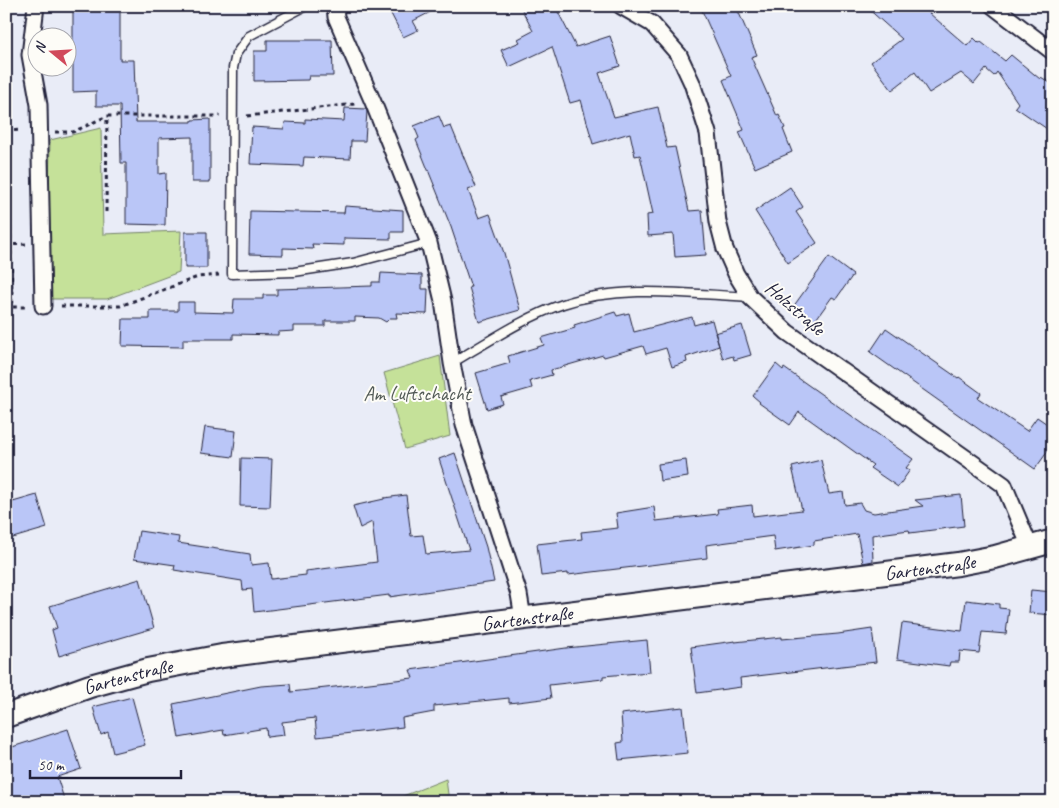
<svg xmlns="http://www.w3.org/2000/svg" width="1059" height="808" font-family="Caveat,sans-serif">
	<style>
		.green { fill: #c5e199; stroke: #74826a }
		.building { fill: #bac6f7; stroke: #22223b }
		.lines { fill: none; stroke-linecap: round; stroke-linejoin: round }
		.lane-casing { stroke: #22223b; stroke-width: 11 }
		.street-casing { stroke: #22223b; stroke-width: 19 }
		.secondary-casing { stroke: #22223b; stroke-width: 26 }
		.path { stroke: #22223b; stroke-width: 3; stroke-dasharray: 4 4; stroke-linecap: butt }
		.lane { stroke: #fdfcf7; stroke-width: 8 }
		.street { stroke: #fdfcf7; stroke-width: 15 }
		.secondary { stroke: #fdfcf7; stroke-width: 22 }
		.labels { text-anchor: middle; dominant-baseline: central; stroke-width: 4; stroke-linejoin: round; paint-order: stroke }
		.street-label { font-size: 20px; fill: #22223b; stroke: #fdfcf7 }
		.park-label { font-size: 20px; fill: #535b57; stroke: #fdfcf7 }
	</style>
	<rect width="100%" height="100%" fill="#e9ecf7"/>
	<filter id="ink" filterUnits="userSpaceOnUse"><feTurbulence type="fractalNoise" baseFrequency=".02" numOctaves="2"/><feDisplacementMap in="SourceGraphic" scale="10" xChannelSelector="R" yChannelSelector="G"/><feConvolveMatrix kernelMatrix="1 2 1 2 8 2 1 2 1" color-interpolation-filters="sRGB"/></filter>
	<g filter="url(#ink)">
		<path class="green" d="M 101,128 L 103,234 L 181,231 L 179,272 L 107,299 L 47,299 L 50,140 Z
			M 440,356 L 450,436 L 405,449 L 384,373 Z
			M 446,779 L 449,802 L 388,802 Z"/>
		<path class="building" d="M 73,6 L 120,6 L 120,60 L 134,60 L 136,122 L 192,122 L 192,120 L 210,119 L 210,182 L 192,182 L 192,137 L 159,138 L 159,174 L 166,173 L 165,225 L 126,224 L 126,163 L 121,163 L 120,106 L 96,106 L 96,91 L 73,92 Z
			M 387,6 L 442,6 L 413,21 L 418,30 L 403,37 Z
			M 520,6 L 555,6 L 576,47 L 610,36 L 620,66 L 599,73 L 614,117 L 658,107 L 667,148 L 675,147 L 689,211 L 702,210 L 706,255 L 675,257 L 673,234 L 648,236 L 647,215 L 653,214 L 640,155 L 635,156 L 630,133 L 593,144 L 581,100 L 570,103 L 552,47 L 509,67 L 501,50 L 520,42 L 518,39 L 533,31 Z
			M 700,6 L 736,6 L 757,55 L 751,57 L 777,116 L 779,115 L 785,128 L 783,129 L 792,152 L 755,168 L 739,132 L 744,130 L 723,80 L 731,76 Z
			M 865,6 L 921,6 L 967,46 L 974,38 L 979,43 L 981,42 L 1005,61 L 1011,55 L 1040,79 L 1041,77 L 1053,85 L 1053,133 L 1015,107 L 1018,103 L 997,72 L 994,76 L 986,69 L 974,84 L 961,73 L 929,93 L 915,72 L 892,90 L 871,62 L 902,39 Z
			M 267,40 L 332,40 L 333,76 L 309,76 L 308,80 L 254,81 L 254,51 L 267,51 Z
			M 345,108 L 366,109 L 367,111 L 365,141 L 351,141 L 350,159 L 304,157 L 303,166 L 250,164 L 252,127 L 284,129 L 285,122 L 305,123 L 305,119 L 344,121 Z
			M 439,116 L 444,128 L 451,126 L 476,187 L 468,190 L 479,218 L 490,214 L 504,253 L 520,310 L 479,322 L 469,287 L 471,287 L 451,227 L 416,140 L 419,138 L 414,126 Z
			M 790,187 L 803,207 L 796,212 L 817,243 L 788,263 L 755,211 Z
			M 345,206 L 403,210 L 403,232 L 391,232 L 391,239 L 344,238 L 344,245 L 312,244 L 313,249 L 283,248 L 283,255 L 249,254 L 250,211 L 344,213 Z
			M 185,232 L 207,232 L 207,268 L 185,268 Z
			M 829,257 L 853,275 L 836,299 L 832,297 L 814,322 L 793,307 Z
			M 381,273 L 422,275 L 422,289 L 428,289 L 427,314 L 396,313 L 397,318 L 390,318 L 386,322 L 379,318 L 355,317 L 355,321 L 325,321 L 325,326 L 294,326 L 294,331 L 278,332 L 278,335 L 233,334 L 233,339 L 183,339 L 183,347 L 122,346 L 123,319 L 150,319 L 150,311 L 178,311 L 178,302 L 194,302 L 194,312 L 233,313 L 234,299 L 263,299 L 263,295 L 277,295 L 277,289 L 372,286 L 372,282 L 380,282 Z
			M 615,312 L 617,316 L 629,313 L 634,332 L 692,317 L 694,325 L 712,320 L 719,346 L 686,357 L 687,362 L 672,367 L 666,348 L 646,354 L 643,346 L 604,357 L 603,355 L 551,370 L 552,375 L 530,381 L 532,388 L 501,397 L 503,404 L 487,409 L 476,373 L 510,363 L 508,356 L 544,345 L 541,338 L 575,328 L 574,325 Z
			M 742,325 L 751,355 L 734,360 L 733,356 L 723,359 L 715,333 Z
			M 886,328 L 958,378 L 959,377 L 981,393 L 978,398 L 1027,431 L 1037,417 L 1053,428 L 1053,444 L 1035,469 L 870,352 Z
			M 776,364 L 783,370 L 784,368 L 913,459 L 906,468 L 910,470 L 898,487 L 870,468 L 873,465 L 799,412 L 790,425 L 759,403 L 760,402 L 753,396 Z
			M 205,427 L 236,431 L 233,457 L 201,453 Z
			M 455,453 L 486,547 L 494,582 L 389,597 L 389,595 L 254,612 L 252,589 L 243,590 L 242,581 L 174,570 L 175,565 L 134,559 L 139,531 L 179,537 L 178,543 L 250,554 L 251,565 L 269,563 L 271,579 L 306,575 L 306,571 L 377,562 L 372,522 L 360,528 L 353,506 L 384,499 L 384,498 L 406,495 L 411,536 L 423,535 L 426,554 L 469,550 L 439,459 Z
			M 241,458 L 272,459 L 270,507 L 240,506 Z
			M 686,460 L 688,477 L 660,481 L 658,464 Z
			M 821,460 L 829,494 L 843,492 L 845,505 L 860,503 L 864,510 L 874,513 L 923,506 L 915,500 L 961,495 L 964,526 L 910,533 L 909,530 L 872,535 L 873,561 L 863,563 L 857,534 L 814,541 L 814,545 L 775,551 L 773,536 L 706,545 L 707,558 L 568,575 L 568,573 L 541,576 L 537,544 L 582,539 L 581,532 L 618,528 L 616,513 L 654,507 L 656,521 L 718,514 L 717,509 L 752,505 L 753,516 L 802,510 L 792,467 Z
			M 37,495 L 47,528 L 6,540 L 6,504 Z
			M 140,579 L 154,628 L 59,656 L 52,630 L 57,628 L 50,606 Z
			M 1031,590 L 1053,592 L 1053,615 L 1029,613 Z
			M 966,600 L 999,604 L 999,608 L 1009,609 L 1006,634 L 982,632 L 979,653 L 960,651 L 959,662 L 950,662 L 949,666 L 897,659 L 902,623 L 962,631 Z
			M 872,629 L 876,662 L 740,678 L 741,687 L 697,693 L 691,647 L 735,641 L 735,642 L 782,637 L 782,639 L 838,634 Z
			M 647,640 L 650,672 L 603,676 L 603,679 L 549,685 L 551,698 L 509,703 L 509,698 L 434,706 L 434,712 L 402,718 L 403,727 L 317,737 L 315,718 L 282,722 L 284,735 L 267,737 L 266,728 L 224,735 L 223,730 L 179,738 L 173,704 L 261,686 L 290,684 L 291,692 L 413,678 L 410,670 L 566,648 Z
			M 132,697 L 145,745 L 113,753 L 108,732 L 101,735 L 93,707 Z
			M 683,707 L 688,753 L 619,760 L 617,743 L 623,742 L 621,714 Z
			M 68,729 L 81,769 L 57,777 L 65,802 L 6,802 L 6,749 Z"/>
		<g class="lines">
			<defs>
				<path id="lane" d="M 306,6 L 249,36 L 236,54 L 233,68 L 232,274 L 294,272 L 353,263 L 429,243
					M 452,363 C 486,343 527,316 563,304 C 622,284 688,294 749,297"/>
				<path id="street" d="M 36,6 L 30,55 L 39,105 L 43,306
					M 335,6 L 336,17 L 373,102 L 429,243 L 443,301 L 452,363 L 464,425 L 519,594 L 523,618
					M 621,6 L 652,24 L 679,55 L 692,83 L 708,133 L 718,222 L 725,249 L 736,274 L 750,297 L 787,332 L 1004,485 L 1030,547
					M 993,6 L 1053,52"/>
				<g id="secondary">
					<path id="s1" d="M 6,716 L 90,686 L 148,670 L 222,656 L 958,564 L 995,557 L 1053,541"/>
				</g>
			</defs>
			<use href="#lane" class="lane-casing"/>
			<use href="#street" class="street-casing"/>
			<use href="#secondary" class="secondary-casing"/>
			<path class="path" d="M 247,116 L 355,104
				M 6,131 L 22,130
				M 9,131 L 12,307
				M 55,132 L 73,132 L 107,116 L 220,116
				M 106,212 L 107,116
				M 6,245 L 26,244
				M 61,306 L 120,306 L 198,277 L 219,275
				M 6,311 L 12,307 L 27,307"/>
			<use href="#lane" class="lane"/>
			<use href="#street" class="street"/>
			<use href="#secondary" class="secondary"/>
		</g>
	</g>
	<g class="labels">
		<g class="street-label">
			<text transform="translate(795 308) rotate(41)">Holzstraße</text>
			<text stroke="none"><textPath href="#s1" startOffset="938">Gartenstraße</textPath></text>
			<text stroke="none"><textPath href="#s1" startOffset="532">Gartenstraße</textPath></text>
			<text stroke="none"><textPath href="#s1" startOffset="128">Gartenstraße</textPath></text>
		</g>
		<g class="park-label">
			<text x="417" y="393">Am Luftschacht</text>
		</g>
	</g>
	<rect width="1059" height="808" fill="none" stroke="#fdfcf7" stroke-width="25"/>
	<rect x="12" y="12" width="1034" height="783" fill="none" stroke="#22223b" stroke-width="2" filter="url(#ink)"/>
	<g transform="translate(52 52) rotate(288)"><circle r="24" fill="#fdfcf7" stroke="#a5a5ac"/>
	<path d="M0-4L9 19L0 12L-9 19Z" fill="#d1495b"/>
	<text y="-8" font-size="14" font-weight="bold" text-anchor="middle" fill="#22223b">N</text>
	</g>
	<path d="M30 770v8h151v-8" fill="none" stroke="#22223b" stroke-width="2.5"/>
	<text x="38" y="770" font-size="15" fill="#22223b" stroke="#fdfcf7" stroke-width="4" paint-order="stroke">50 m</text>
</svg>
